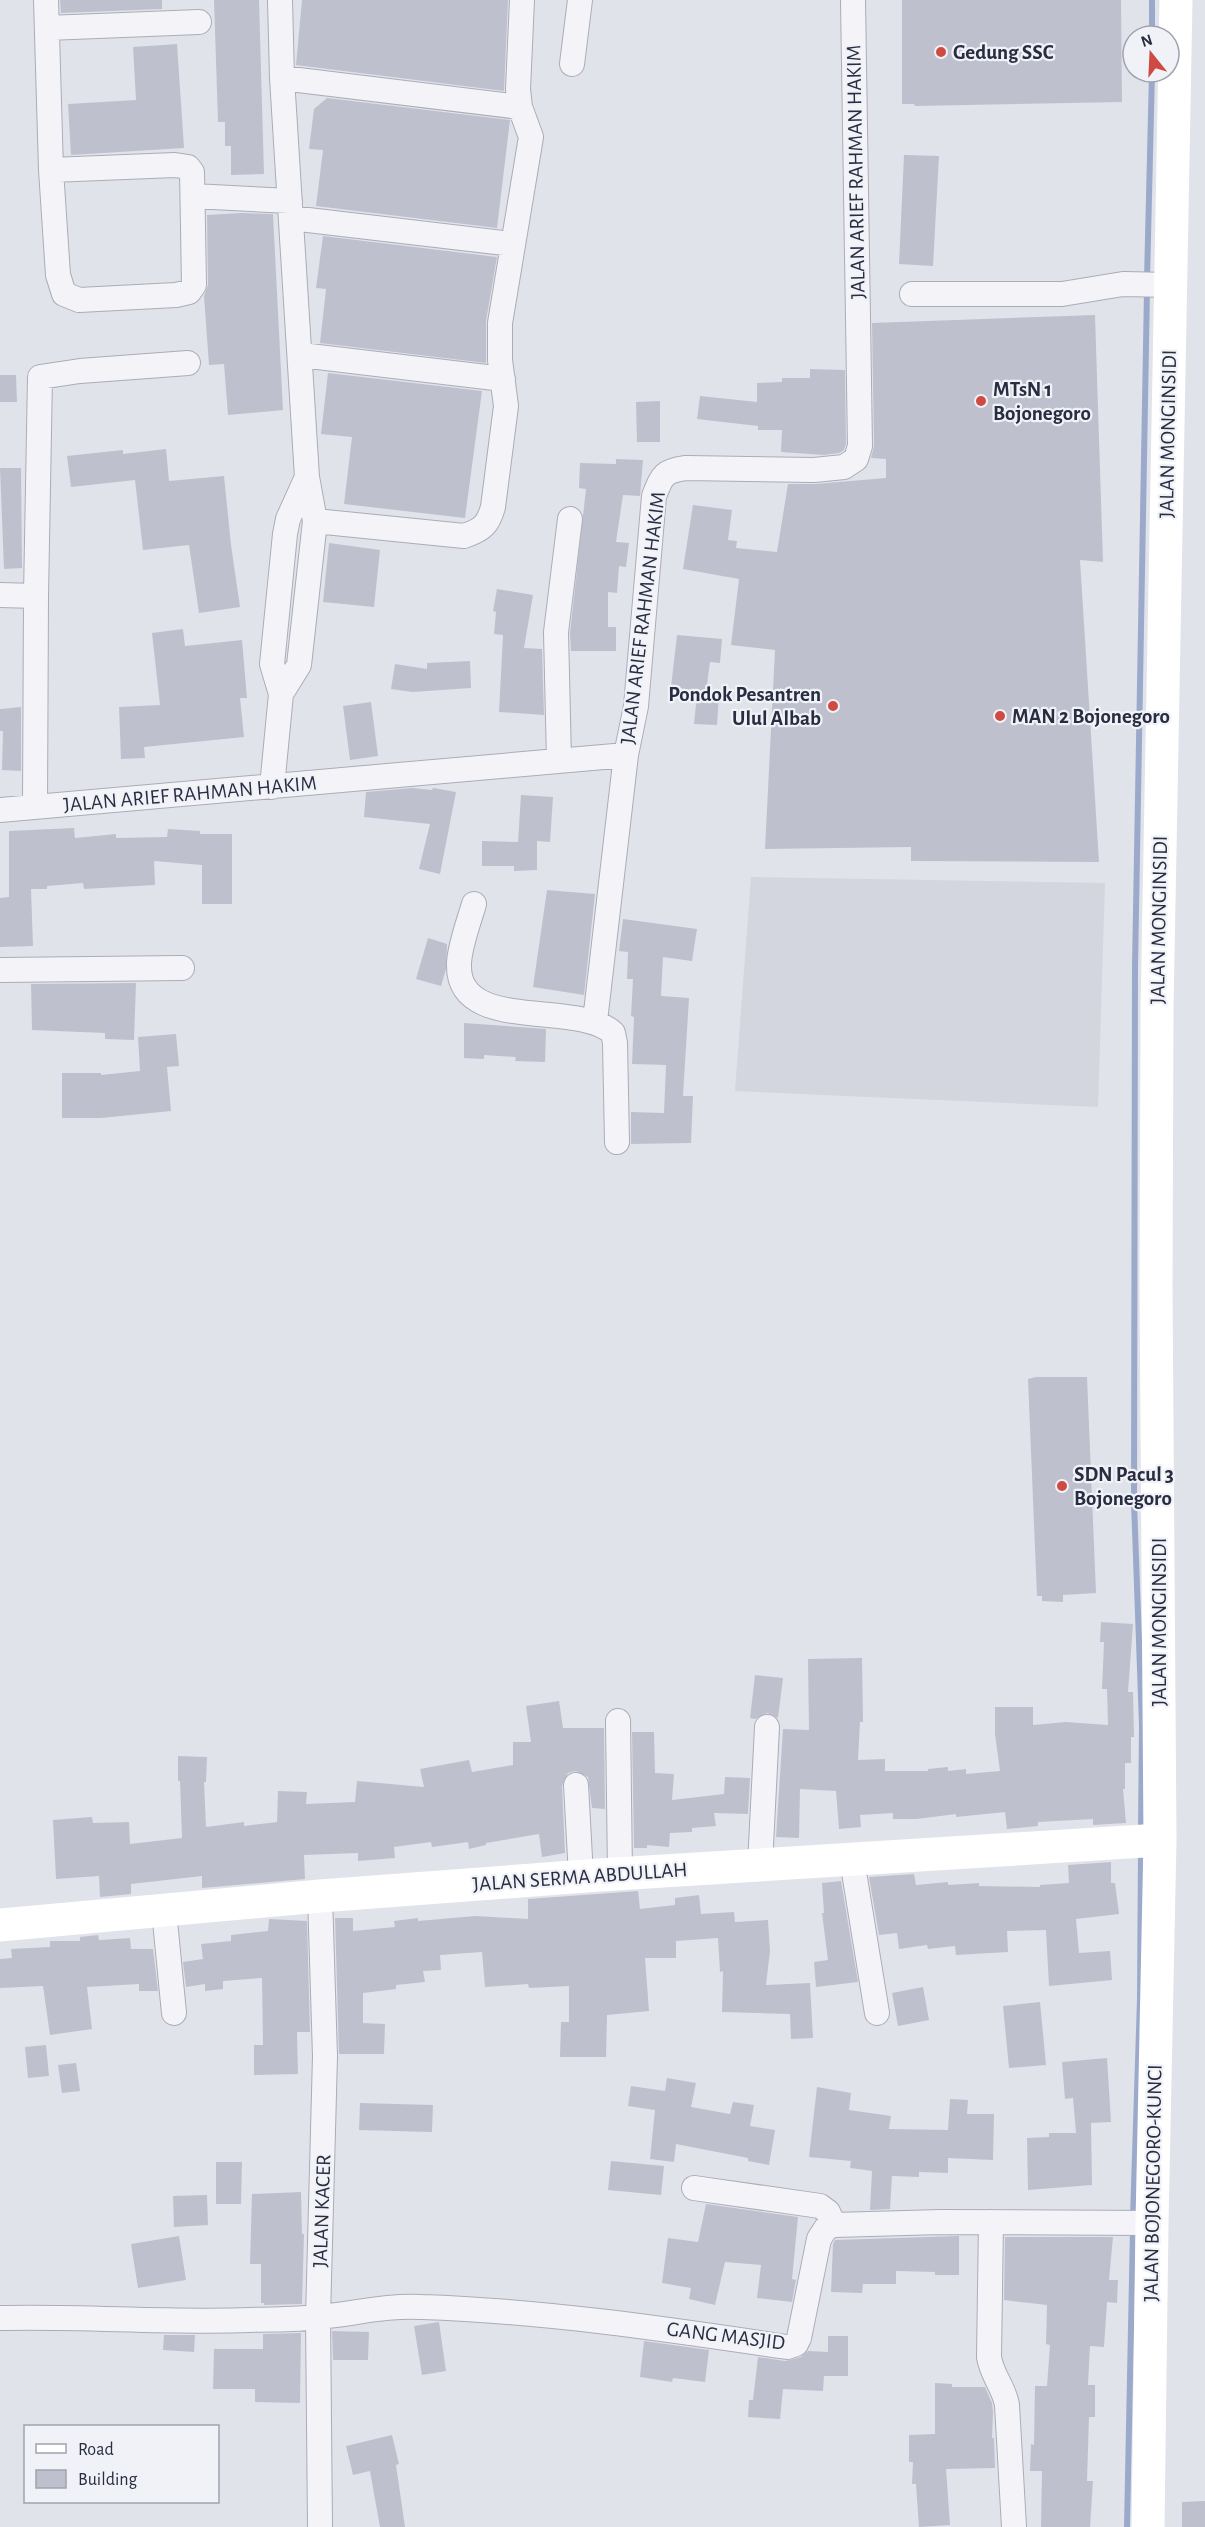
<svg xmlns="http://www.w3.org/2000/svg" width="1205" height="2527" font-family="'Alegreya Sans',sans-serif">
	<style>
		.built { fill: #d3d5df }
		.lines { fill: none; stroke-linecap: round; stroke-linejoin: round }
		.stream { stroke: #9ba9ca; stroke-width: 6 }
		.building { fill: #bec1cd }
		.street-casing { stroke: #aaacb8; stroke-width: 26 }
		.street { stroke: #f4f4f8; stroke-width: 24 }
		.secondary { stroke: #fff; stroke-width: 33 }
		.poi-dot { fill: #d04a44; stroke: #f0f2f7; stroke-width: 2 }
		.labels { text-anchor: middle; dominant-baseline: central; stroke-width: 4.5; stroke-linejoin: round; paint-order: stroke }
		.poi-label { font-size: 21px; font-weight: bold; fill: #292d42; stroke: #f0f2f7; text-anchor: start }
		.street-label { font-size: 21px; fill: #292d42; stroke: #f0f2f7 }
	</style>
	<rect width="100%" height="100%" fill="#e1e3ea"/>
	<path class="built" d="M 751,877 L 1105,883 L 1098,1107 L 735,1091 Z"/>
	<g class="lines">
		<path class="stream" d="M 1152,36 L 1152,0
			M 1147,280 L 1152,72
			M 1141,1831 L 1142,1725 L 1134,1502 L 1135,967 L 1147,290
			M 1133,2217 L 1140,1999 L 1141,1850
			M 1127,2527 L 1133,2228"/>
	</g>
	<path class="building" d="M 60,0 L 162,0 L 162,9 L 61,13 Z
		M 214,0 L 259,0 L 264,174 L 231,175 L 231,146 L 225,146 L 225,122 L 218,122 Z
		M 302,0 L 508,0 L 504,91 L 296,65 Z
		M 902,0 L 1121,0 L 1122,102 L 915,106 L 914,104 L 902,104 Z
		M 177,44 L 184,148 L 71,155 L 68,104 L 136,100 L 133,47 Z
		M 327,98 L 510,120 L 497,228 L 316,206 L 323,150 L 309,149 L 314,109 Z
		M 904,155 L 939,156 L 933,266 L 899,264 Z
		M 242,213 L 273,214 L 283,410 L 228,415 L 224,364 L 209,365 L 204,296 L 208,285 L 207,215 Z
		M 323,236 L 497,257 L 486,321 L 486,363 L 320,343 L 326,289 L 316,288 Z
		M 1095,315 L 1103,562 L 1080,560 L 1099,862 L 911,861 L 911,847 L 765,849 L 775,650 L 731,645 L 739,579 L 683,569 L 693,505 L 732,510 L 728,540 L 737,541 L 736,548 L 777,552 L 788,484 L 815,484 L 886,478 L 886,459 L 871,458 L 874,446 L 872,323 Z
		M 810,369 L 845,370 L 846,444 L 844,450 L 839,453 L 824,455 L 781,452 L 782,430 L 758,430 L 758,426 L 697,419 L 700,396 L 757,402 L 757,383 L 782,382 L 782,378 L 810,378 Z
		M 328,373 L 482,391 L 465,518 L 344,504 L 352,437 L 321,434 Z
		M 0,375 L 16,375 L 17,402 L 0,402 Z
		M 660,401 L 660,442 L 637,442 L 636,402 Z
		M 166,449 L 169,481 L 224,476 L 231,545 L 240,607 L 199,613 L 189,545 L 143,550 L 135,480 L 71,487 L 67,456 L 123,450 L 123,454 Z
		M 616,459 L 643,460 L 640,496 L 623,495 L 616,542 L 629,543 L 626,567 L 619,566 L 617,593 L 608,592 L 608,627 L 616,627 L 616,651 L 571,651 L 570,633 L 586,489 L 579,488 L 580,463 L 616,464 Z
		M 0,468 L 21,468 L 22,568 L 4,569 Z
		M 329,543 L 380,550 L 374,607 L 323,602 Z
		M 497,589 L 533,595 L 524,648 L 542,649 L 544,715 L 499,712 L 503,635 L 494,634 L 496,612 L 493,611 Z
		M 183,629 L 185,646 L 242,640 L 247,698 L 240,698 L 244,737 L 144,747 L 145,758 L 121,759 L 119,707 L 160,705 L 152,633 Z
		M 677,635 L 722,639 L 720,663 L 710,662 L 706,692 L 671,687 Z
		M 470,661 L 471,688 L 412,692 L 391,689 L 395,664 L 427,669 L 427,663 Z
		M 697,694 L 719,695 L 717,725 L 694,724 Z
		M 371,702 L 378,756 L 350,760 L 343,706 Z
		M 21,707 L 21,771 L 2,770 L 3,731 L 0,731 L 0,709 Z
		M 412,788 L 432,790 L 433,788 L 456,792 L 440,874 L 419,869 L 430,824 L 364,817 L 366,792 Z
		M 521,795 L 553,797 L 550,842 L 537,841 L 537,870 L 514,871 L 514,866 L 482,866 L 482,841 L 518,842 Z
		M 74,828 L 75,838 L 116,834 L 116,838 L 167,837 L 168,829 L 200,831 L 200,834 L 232,834 L 232,904 L 202,904 L 202,865 L 154,861 L 155,885 L 84,889 L 83,883 L 47,886 L 47,889 L 31,889 L 33,946 L 0,947 L 0,898 L 9,897 L 9,831 Z
		M 547,890 L 595,894 L 584,995 L 533,987 Z
		M 623,919 L 697,929 L 692,961 L 663,957 L 661,996 L 689,998 L 683,1096 L 693,1096 L 691,1143 L 631,1144 L 631,1112 L 664,1113 L 666,1065 L 632,1064 L 634,1017 L 631,1016 L 633,979 L 627,979 L 628,952 L 619,951 Z
		M 428,938 L 447,944 L 446,969 L 441,986 L 416,979 Z
		M 136,983 L 134,1040 L 105,1039 L 105,1033 L 32,1030 L 31,984 Z
		M 464,1023 L 546,1029 L 545,1062 L 515,1061 L 516,1057 L 484,1055 L 484,1059 L 464,1058 Z
		M 176,1034 L 179,1066 L 167,1067 L 171,1111 L 101,1118 L 62,1118 L 62,1073 L 101,1073 L 101,1075 L 140,1071 L 138,1037 Z
		M 1036,1377 L 1087,1377 L 1096,1593 L 1063,1595 L 1063,1602 L 1042,1601 L 1042,1596 L 1037,1596 L 1028,1379 Z
		M 1101,1622 L 1133,1624 L 1128,1692 L 1133,1692 L 1134,1737 L 1131,1737 L 1131,1763 L 1125,1763 L 1125,1789 L 1123,1789 L 1126,1823 L 1093,1825 L 1093,1819 L 1038,1822 L 1038,1826 L 1007,1829 L 1005,1812 L 956,1817 L 956,1814 L 917,1819 L 893,1819 L 893,1813 L 860,1815 L 861,1827 L 839,1829 L 836,1791 L 800,1789 L 799,1838 L 776,1837 L 783,1729 L 809,1730 L 808,1659 L 862,1658 L 863,1722 L 860,1722 L 858,1760 L 885,1759 L 885,1771 L 928,1771 L 928,1769 L 948,1767 L 948,1771 L 966,1769 L 966,1774 L 1000,1771 L 995,1734 L 995,1707 L 1033,1707 L 1033,1725 L 1066,1722 L 1108,1725 L 1107,1689 L 1102,1689 L 1104,1642 L 1100,1642 Z
		M 755,1675 L 783,1678 L 778,1718 L 767,1713 L 755,1719 L 750,1718 Z
		M 559,1701 L 563,1728 L 604,1728 L 605,1809 L 592,1808 L 588,1777 L 576,1771 L 568,1773 L 562,1786 L 565,1853 L 542,1857 L 539,1834 L 486,1843 L 486,1845 L 469,1849 L 468,1842 L 432,1847 L 431,1842 L 394,1847 L 395,1858 L 358,1861 L 358,1853 L 304,1855 L 305,1879 L 202,1888 L 202,1876 L 131,1884 L 131,1894 L 100,1897 L 99,1876 L 56,1879 L 53,1820 L 92,1817 L 93,1823 L 129,1822 L 130,1844 L 182,1838 L 180,1781 L 178,1781 L 178,1756 L 207,1757 L 206,1782 L 204,1782 L 206,1827 L 244,1822 L 244,1826 L 277,1822 L 278,1791 L 307,1792 L 306,1804 L 355,1802 L 357,1781 L 424,1787 L 420,1769 L 469,1760 L 472,1772 L 513,1765 L 513,1742 L 531,1742 L 526,1706 Z
		M 632,1732 L 654,1732 L 655,1773 L 674,1774 L 672,1800 L 724,1794 L 725,1777 L 750,1778 L 748,1814 L 714,1813 L 716,1826 L 692,1828 L 692,1832 L 670,1833 L 669,1847 L 647,1845 L 647,1848 L 634,1848 Z
		M 1111,1862 L 1111,1883 L 1115,1883 L 1119,1914 L 1076,1919 L 1079,1953 L 1110,1951 L 1112,1980 L 1049,1986 L 1046,1930 L 1007,1931 L 1008,1952 L 956,1955 L 955,1946 L 928,1949 L 927,1945 L 899,1949 L 897,1933 L 879,1935 L 869,1877 L 914,1874 L 916,1885 L 948,1882 L 948,1885 L 979,1883 L 979,1886 L 1040,1887 L 1040,1885 L 1069,1883 L 1068,1865 Z
		M 841,1881 L 858,1982 L 816,1987 L 814,1962 L 828,1960 L 822,1913 L 824,1913 L 822,1883 Z
		M 638,1891 L 640,1909 L 675,1905 L 675,1898 L 699,1895 L 701,1914 L 734,1912 L 735,1922 L 768,1920 L 770,1951 L 766,1985 L 810,1983 L 813,2038 L 791,2039 L 790,2014 L 722,2012 L 723,1971 L 720,1972 L 718,1938 L 676,1941 L 676,1958 L 645,1958 L 649,2011 L 607,2015 L 606,2057 L 560,2057 L 561,2022 L 569,2022 L 569,1986 L 529,1988 L 528,1984 L 485,1987 L 482,1952 L 440,1955 L 441,1970 L 423,1971 L 425,1982 L 396,1985 L 396,1989 L 363,1993 L 363,2023 L 385,2024 L 384,2054 L 339,2054 L 335,1918 L 353,1918 L 353,1931 L 395,1927 L 394,1921 L 418,1918 L 418,1921 L 475,1916 L 528,1919 L 528,1899 Z
		M 269,1919 L 307,1921 L 310,2032 L 297,2032 L 298,2074 L 254,2075 L 254,2045 L 263,2045 L 262,1978 L 223,1981 L 223,1989 L 205,1991 L 205,1984 L 186,1987 L 183,1962 L 203,1959 L 201,1944 L 231,1941 L 231,1935 L 268,1931 Z
		M 98,1935 L 99,1940 L 130,1938 L 131,1949 L 153,1949 L 158,1991 L 139,1991 L 139,1984 L 87,1987 L 92,2029 L 50,2035 L 43,1986 L 0,1988 L 0,1959 L 12,1958 L 11,1949 L 50,1947 L 50,1941 L 80,1941 L 80,1937 Z
		M 923,1987 L 929,2020 L 898,2026 L 892,1993 Z
		M 1040,2002 L 1046,2065 L 1009,2068 L 1003,2006 Z
		M 46,2045 L 49,2076 L 28,2078 L 25,2047 Z
		M 1107,2058 L 1111,2122 L 1091,2123 L 1092,2185 L 1028,2190 L 1027,2138 L 1049,2137 L 1049,2133 L 1076,2133 L 1073,2098 L 1065,2099 L 1062,2062 Z
		M 76,2063 L 80,2091 L 62,2093 L 58,2065 Z
		M 667,2078 L 696,2083 L 691,2107 L 730,2114 L 733,2102 L 754,2105 L 750,2126 L 775,2130 L 769,2165 L 748,2161 L 748,2158 L 676,2144 L 674,2162 L 650,2159 L 655,2110 L 628,2106 L 631,2086 L 665,2091 Z
		M 817,2087 L 851,2093 L 849,2110 L 891,2116 L 889,2129 L 948,2130 L 950,2099 L 968,2100 L 967,2114 L 994,2114 L 993,2160 L 948,2158 L 948,2173 L 919,2172 L 919,2177 L 892,2176 L 890,2209 L 870,2210 L 872,2171 L 850,2168 L 851,2161 L 809,2157 Z
		M 360,2103 L 433,2105 L 432,2132 L 359,2130 Z
		M 611,2161 L 664,2166 L 661,2195 L 608,2190 Z
		M 216,2162 L 242,2162 L 241,2204 L 216,2204 Z
		M 301,2192 L 302,2234 L 304,2234 L 302,2304 L 264,2305 L 264,2303 L 261,2303 L 261,2264 L 250,2264 L 252,2194 Z
		M 207,2195 L 208,2225 L 174,2227 L 173,2196 Z
		M 706,2204 L 798,2217 L 792,2279 L 796,2280 L 792,2302 L 757,2298 L 761,2265 L 725,2262 L 715,2305 L 689,2299 L 691,2288 L 662,2283 L 668,2238 L 698,2242 Z
		M 179,2236 L 186,2280 L 138,2288 L 131,2244 Z
		M 959,2236 L 959,2275 L 935,2275 L 935,2272 L 896,2271 L 896,2284 L 863,2284 L 862,2293 L 831,2292 L 833,2244 L 835,2240 Z
		M 1005,2237 L 1113,2237 L 1109,2280 L 1118,2280 L 1117,2303 L 1107,2302 L 1104,2347 L 1090,2346 L 1088,2385 L 1095,2385 L 1095,2417 L 1089,2417 L 1087,2481 L 1093,2481 L 1090,2527 L 1041,2527 L 1042,2471 L 1030,2471 L 1031,2444 L 1034,2445 L 1035,2386 L 1047,2386 L 1050,2345 L 1046,2344 L 1047,2305 L 1004,2300 Z
		M 439,2322 L 446,2371 L 422,2375 L 414,2326 Z
		M 332,2331 L 369,2332 L 368,2360 L 333,2360 Z
		M 301,2333 L 300,2403 L 255,2402 L 255,2389 L 213,2389 L 214,2349 L 263,2349 L 263,2334 Z
		M 164,2335 L 195,2335 L 194,2352 L 163,2350 Z
		M 828,2336 L 848,2336 L 848,2376 L 824,2376 L 823,2391 L 783,2389 L 780,2419 L 748,2417 L 749,2400 L 753,2400 L 758,2357 L 785,2361 L 801,2357 L 808,2351 L 828,2352 Z
		M 644,2341 L 709,2350 L 705,2382 L 673,2378 L 672,2382 L 640,2377 Z
		M 935,2383 L 952,2384 L 952,2387 L 985,2387 L 992,2403 L 993,2412 L 992,2438 L 994,2438 L 995,2468 L 946,2469 L 950,2525 L 919,2527 L 916,2484 L 912,2484 L 913,2462 L 909,2462 L 909,2435 L 935,2434 Z
		M 392,2435 L 399,2464 L 396,2465 L 405,2527 L 380,2527 L 370,2471 L 353,2475 L 346,2446 Z
		M 1205,2501 L 1205,2527 L 1182,2527 L 1182,2502 Z"/>
	<g class="lines">
		<defs>
			<path id="street" d="M 46,0 L 51,170 L 58,275 L 64,294 L 79,300 L 176,295 L 189,292 L 194,285 L 192,172 L 188,167 L 175,165 L 51,170
				M 280,0 L 282,78 L 307,477 L 315,521 L 299,665 L 281,694
				M 47,28 L 199,22
				M 572,64 L 580,0
				M 282,78 L 520,107
				M 193,196 L 290,201
				M 291,218 L 512,244
				M 912,294 L 1062,294 L 1123,284 L 1171,285
				M 301,355 L 503,379
				M 315,521 L 464,536 C 482,530 488,525 493,507 L 506,406 L 500,360 L 500,323 L 531,137 L 520,107 L 518,89 L 522,0
				M 0,595 L 36,596
				M 559,761 L 556,632 L 570,519
				M 272,787 L 281,694 L 272,664 L 285,534 L 288,519 L 307,477
				M 35,807 L 36,596 L 40,377 L 80,371 L 188,363
				M 0,810 L 626,755 L 636,706 L 654,496 C 662,476 663,471 686,468 L 814,470 L 844,467 L 856,459 L 860,446 L 853,0
				M 474,904 C 469,922 460,944 459,963 C 456,1035 577,999 613,1033 L 615,1043 L 617,1142
				M 0,970 L 182,968
				M 595,1021 L 626,755
				M 618,1721 L 620,1873
				M 576,1785 L 581,1876
				M 852,1860 L 877,2013
				M 760,1865 L 767,1727
				M 164,1911 L 174,2013
				M 694,2188 L 820,2206 L 828,2212 L 834,2225
				M 991,2222 L 989,2357 C 992,2376 1004,2387 1007,2405 L 1014,2527
				M 0,2318 C 83,2316 166,2323 250,2320 C 272,2319 295,2320 318,2317 C 353,2314 386,2305 422,2307 C 544,2311 666,2329 787,2347 L 796,2344 L 799,2338 L 819,2239 L 826,2228 L 834,2225 L 941,2222 L 1152,2223
				M 320,2527 L 318,2317 L 325,2056 L 320,1896"/>
		</defs>
		<use href="#street" class="street-casing"/>
		<use href="#street" class="street"/>
		<path class="secondary" d="M 0,1925 L 320,1896 L 599,1875 L 1160,1840
			M 1148,2527 L 1152,2223 L 1160,1840 L 1156,1287 L 1157,1009 L 1176,0"/>
	</g>
	<g class="poi-dot">
		<circle cx="941" cy="52" r="6"/>
		<circle cx="981" cy="401" r="6"/>
		<circle cx="833" cy="706" r="6"/>
		<circle cx="1000" cy="716" r="6"/>
		<circle cx="1062" cy="1486" r="6"/>
	</g>
	<g class="labels">
		<g class="poi-label">
			<text x="953" y="52">Gedung SSC</text>
			<text x="993" y="389">MTsN 1<tspan x="993" dy="24">Bojonegoro</tspan></text>
			<text x="821" y="694" text-anchor="end">Pondok Pesantren<tspan x="821" dy="24">Ulul Albab</tspan></text>
			<text x="1012" y="716">MAN 2 Bojonegoro</text>
			<text x="1074" y="1474">SDN Pacul 3<tspan x="1074" dy="24">Bojonegoro</tspan></text>
		</g>
		<g class="street-label">
			<text transform="translate(856 172) rotate(-91)">JALAN ARIEF RAHMAN HAKIM</text>
			<text transform="translate(1168 434) rotate(-89)">JALAN MONGINSIDI</text>
			<text transform="translate(643 618) rotate(-83)">JALAN ARIEF RAHMAN HAKIM</text>
			<text transform="translate(190 794) rotate(-5)">JALAN ARIEF RAHMAN HAKIM</text>
			<text transform="translate(1159 920) rotate(-89)">JALAN MONGINSIDI</text>
			<text transform="translate(1159 1622) rotate(-90)">JALAN MONGINSIDI</text>
			<text transform="translate(580 1877) rotate(-4)">JALAN SERMA ABDULLAH</text>
			<text transform="translate(1153 2183) rotate(-89)">JALAN BOJONEGORO-KUNCI</text>
			<text transform="translate(322 2211) rotate(-88)">JALAN KACER</text>
			<text transform="translate(726 2336) rotate(7)">GANG MASJID</text>
		</g>
	</g>
	<rect x="24" y="2425" width="195" height="78" fill="#f0f2f7" stroke="#a0a3af" stroke-width="1.5"/>
	<rect x="36" y="2444" width="30" height="9" fill="#ffffff" stroke="#a0a3af" stroke-width="1.5"/>
	<text x="78" y="2455" font-size="18" fill="#292d42">Road</text>
	<rect x="36" y="2470" width="30" height="18" fill="#bec1cd" stroke="#a0a3af" stroke-width="1.5"/>
	<text x="78" y="2485" font-size="18" fill="#292d42">Building</text>
	<g transform="translate(1151 54) rotate(342)"><circle r="28" fill="#f0f2f7" stroke="#a0a3af" stroke-width="1.5"/>
	<path d="M0-4.5L10 22L0 15L-10 22Z" fill="#d04a44"/>
	<text y="-9" font-size="16" font-weight="bold" text-anchor="middle" fill="#292d42">N</text>
	</g>
</svg>
